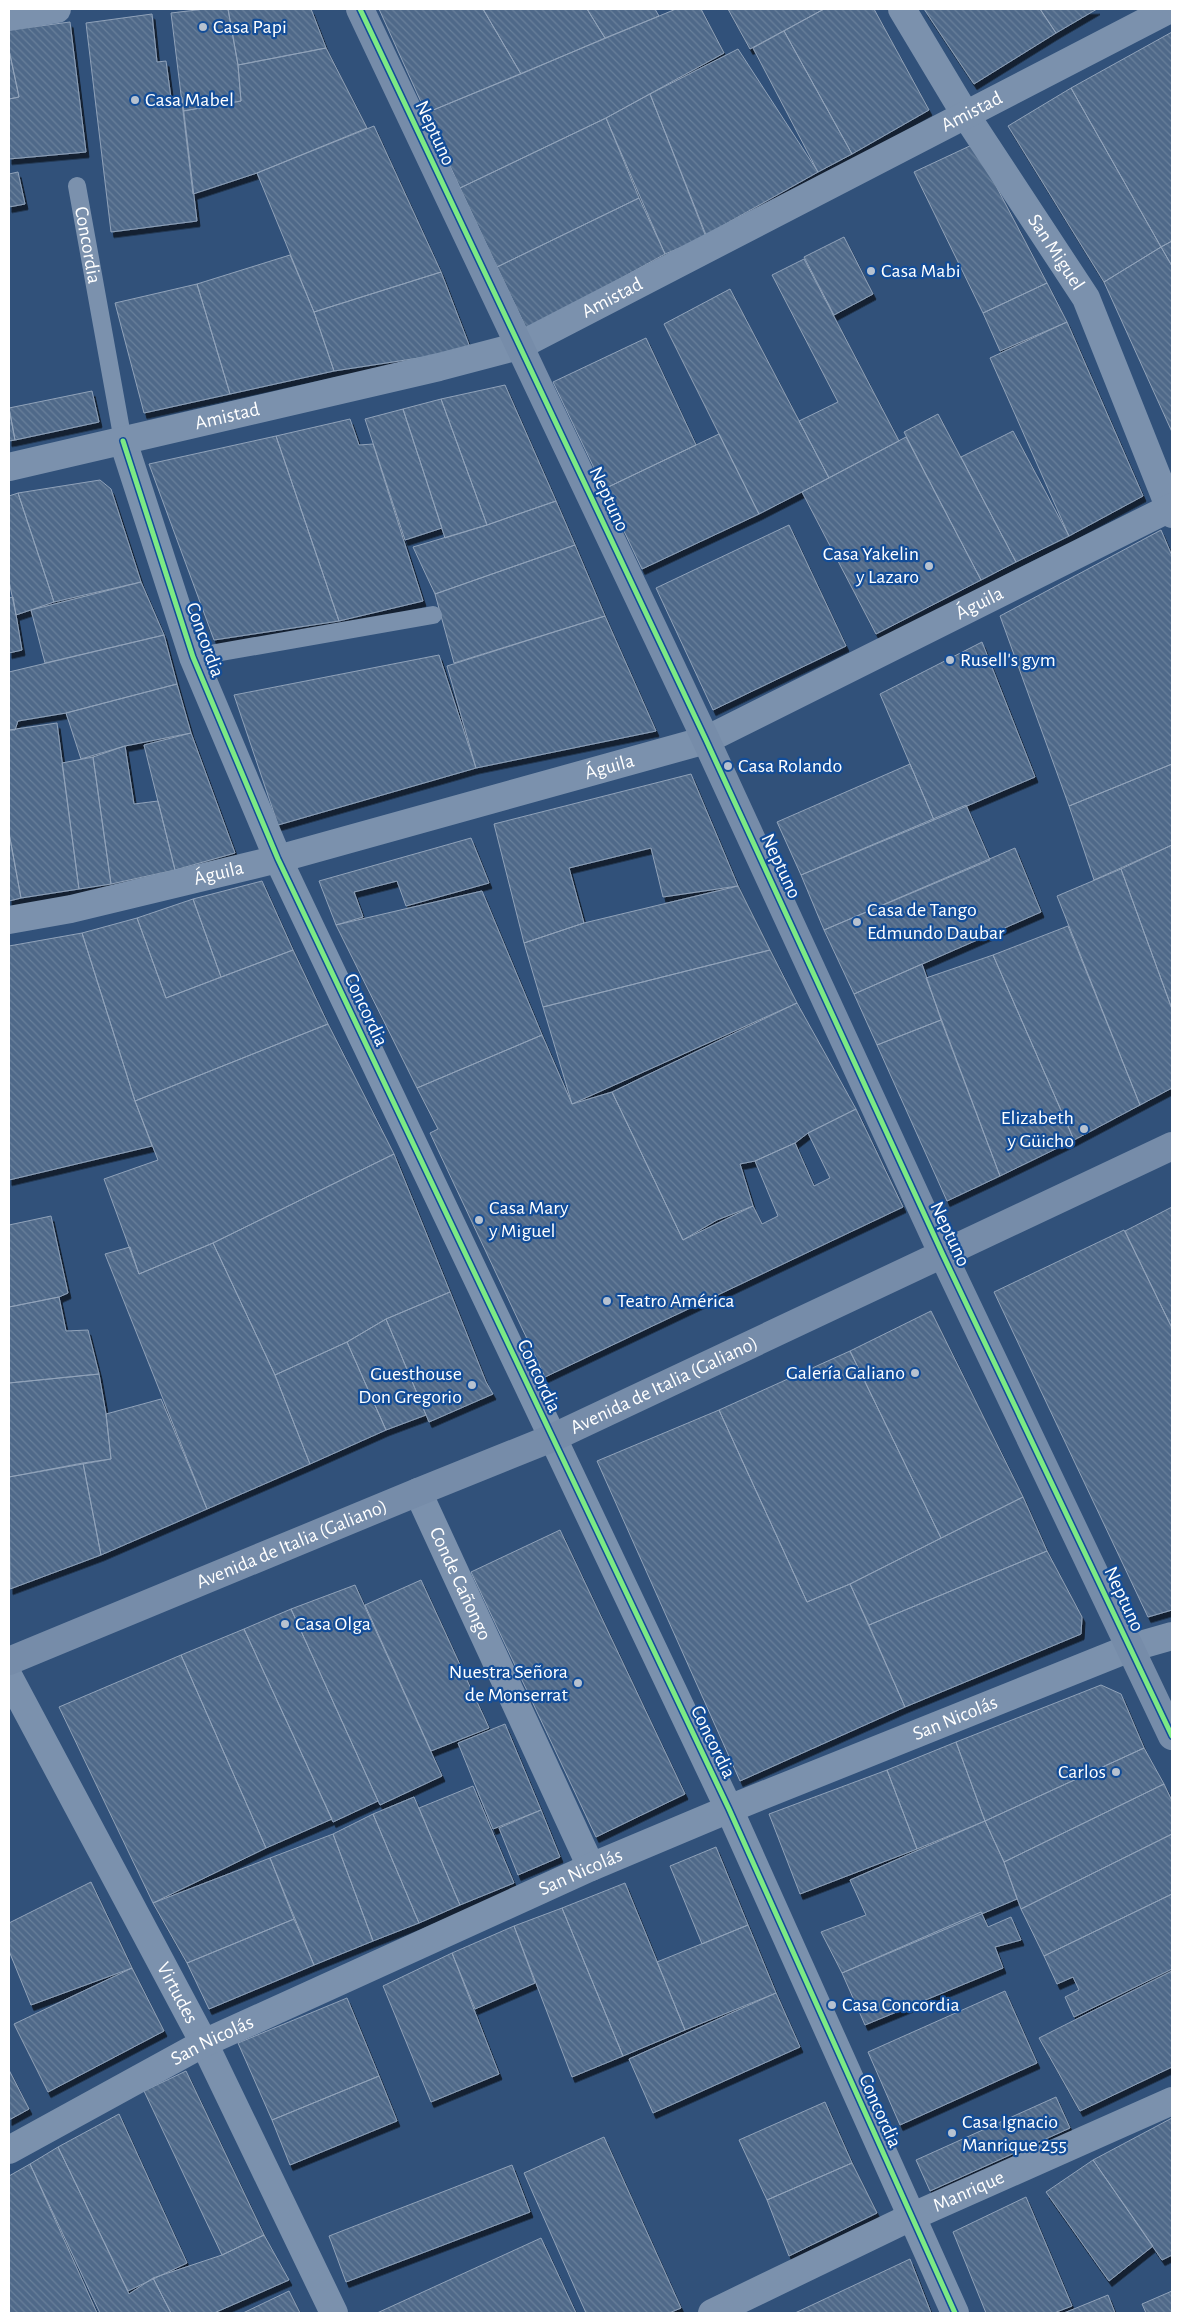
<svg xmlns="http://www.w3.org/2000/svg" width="1181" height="2322" font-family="'Alegreya Sans',sans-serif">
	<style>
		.building { fill: url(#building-back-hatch); stroke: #90a2b9; filter: url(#shadow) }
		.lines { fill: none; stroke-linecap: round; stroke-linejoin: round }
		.lane { stroke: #7b91ad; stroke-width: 18 }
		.street { stroke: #7b91ad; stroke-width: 28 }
		.secondary { stroke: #768ca9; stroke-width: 28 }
		.cycleway-casing { stroke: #134d98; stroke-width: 8 }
		.cycleway { stroke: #7ce984; stroke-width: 5 }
		.poi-dot { fill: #b7c2d0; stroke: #134d98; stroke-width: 2 }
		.labels { text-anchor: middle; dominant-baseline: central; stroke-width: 4.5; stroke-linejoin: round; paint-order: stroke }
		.poi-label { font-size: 20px; fill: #fff; stroke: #134d98; text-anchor: start }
		.street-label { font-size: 20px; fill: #fff; stroke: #134d98 }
	</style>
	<defs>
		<pattern id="building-back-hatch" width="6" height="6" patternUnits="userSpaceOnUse" patternTransform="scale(1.25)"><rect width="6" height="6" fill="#4f6989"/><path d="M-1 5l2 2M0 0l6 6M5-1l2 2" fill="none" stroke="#69809b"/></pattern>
		<filter id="shadow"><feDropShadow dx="3" dy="5.5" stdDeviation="0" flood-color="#0009"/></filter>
	</defs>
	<rect width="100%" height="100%" fill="#31517a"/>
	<path class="building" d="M 205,9 L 228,9 L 238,65 L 241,101 L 183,111 L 171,13 Z
		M 228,9 L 311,9 L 326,48 L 238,65 Z
		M 379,9 L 483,9 L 521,74 L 426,113 Z
		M 483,9 L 587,9 L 605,38 L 521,74 Z
		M 587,9 L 655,9 L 659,16 L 605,38 Z
		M 676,9 L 701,9 L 724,53 L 606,118 L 460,188 L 426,113 Z
		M 728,9 L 824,9 L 750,49 Z
		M 824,9 L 874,9 L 929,110 L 852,154 L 784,31 Z
		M 924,9 L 1040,9 L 1056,33 L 974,84 Z
		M 1040,9 L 1097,9 L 1056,33 Z
		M 152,14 L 157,62 L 166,61 L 171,98 L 182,97 L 197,221 L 111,232 L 86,23 Z
		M 70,22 L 86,152 L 9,159 L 9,99 L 19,97 L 9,50 L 9,30 Z
		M 784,31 L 852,154 L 818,172 L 753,48 Z
		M 1172,32 L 1172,241 L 1161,247 L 1071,88 Z
		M 326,48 L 367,128 L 257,173 L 193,194 L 183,111 L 241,101 L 238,65 Z
		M 738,49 L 818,172 L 706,235 L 650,94 Z
		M 9,50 L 19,97 L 9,99 Z
		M 1071,88 L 1161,247 L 1104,282 L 1008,126 Z
		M 650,94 L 706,237 L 665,254 L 606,118 Z
		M 606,118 L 639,198 L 497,267 L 460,188 Z
		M 374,126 L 441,272 L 314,312 L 257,173 Z
		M 974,144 L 1047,283 L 983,313 L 914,172 Z
		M 18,172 L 25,204 L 9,207 L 9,174 Z
		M 639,198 L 665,254 L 527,330 L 497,267 Z
		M 844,237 L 873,294 L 834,315 L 804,257 Z
		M 1172,241 L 1172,266 L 1161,247 Z
		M 1161,247 L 1172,266 L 1172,432 L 1104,282 Z
		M 290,255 L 314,312 L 334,371 L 230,394 L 197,284 Z
		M 804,259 L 899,441 L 829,478 L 799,421 L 838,402 L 772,275 Z
		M 441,272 L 471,350 L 334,371 L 314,312 Z
		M 1047,283 L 1067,322 L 1000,351 L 983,313 Z
		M 197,284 L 230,394 L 144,413 L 115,303 Z
		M 730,289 L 829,478 L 759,514 L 664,324 Z
		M 1067,322 L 1143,496 L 1069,536 L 990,358 Z
		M 646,338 L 696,445 L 604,489 L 553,382 Z
		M 505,385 L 556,501 L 487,525 L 441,399 Z
		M 92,391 L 99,422 L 15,440 L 9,408 Z
		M 441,399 L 487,525 L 445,538 L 403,409 Z
		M 9,408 L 15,440 L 9,441 Z
		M 403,409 L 442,528 L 405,540 L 365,419 Z
		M 938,414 L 1016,562 L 981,580 L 904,432 Z
		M 350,419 L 359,445 L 373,444 L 423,601 L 339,621 L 276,436 Z
		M 1013,431 L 1069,536 L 1016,562 L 961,457 Z
		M 719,434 L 759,514 L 642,569 L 604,489 Z
		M 276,436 L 339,621 L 214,640 L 149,464 Z
		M 906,437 L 981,580 L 876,634 L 802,492 Z
		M 100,480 L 111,489 L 141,582 L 54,602 L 18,493 Z
		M 18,493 L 54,602 L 16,615 L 9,581 L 9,496 Z
		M 556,501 L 575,545 L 435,594 L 413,547 L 487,525 Z
		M 789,525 L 846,646 L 713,710 L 656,588 Z
		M 1161,530 L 1172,556 L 1172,764 L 1069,806 L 1000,616 Z
		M 575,545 L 605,616 L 454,663 L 435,594 Z
		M 141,582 L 164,635 L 45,663 L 31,610 Z
		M 13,597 L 22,650 L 9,653 L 9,598 Z
		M 605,616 L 656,731 L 476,768 L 447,666 Z
		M 164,635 L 177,684 L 66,713 L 18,721 L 15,730 L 9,730 L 9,672 Z
		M 982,642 L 1035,777 L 934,820 L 880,694 Z
		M 439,655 L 476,768 L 278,825 L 234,695 Z
		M 177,684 L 191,733 L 125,746 L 81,759 L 66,713 Z
		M 57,723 L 79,889 L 21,898 L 9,833 L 9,730 Z
		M 191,733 L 235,853 L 175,870 L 144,745 Z
		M 125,746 L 134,804 L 158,801 L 175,870 L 111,884 L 93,757 Z
		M 93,757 L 111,884 L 79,889 L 62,763 Z
		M 910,764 L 934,820 L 801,875 L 777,822 Z
		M 1172,764 L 1172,845 L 1094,880 L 1069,806 Z
		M 691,774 L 738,886 L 663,897 L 651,848 L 569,868 L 584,923 L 524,943 L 494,824 Z
		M 966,805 L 990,860 L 824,930 L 801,875 Z
		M 9,833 L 21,898 L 9,901 Z
		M 471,838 L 489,883 L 406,906 L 397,881 L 354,892 L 363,917 L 336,925 L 319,881 Z
		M 1172,845 L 1172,1009 L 1121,869 Z
		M 1015,848 L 1041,912 L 854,994 L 824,930 Z
		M 1121,869 L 1172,1009 L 1172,1088 L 1140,1105 L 1057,896 Z
		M 262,881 L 293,950 L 221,977 L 193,899 Z
		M 738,886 L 770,950 L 543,1007 L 524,943 L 584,923 Z
		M 482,891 L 542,1035 L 417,1088 L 336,925 Z
		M 193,899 L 221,977 L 166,998 L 137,918 Z
		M 137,918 L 166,998 L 293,950 L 328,1024 L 135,1101 L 82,933 Z
		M 1068,926 L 1140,1105 L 1074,1140 L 993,955 Z
		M 82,933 L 135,1101 L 152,1146 L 9,1180 L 9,946 Z
		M 770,950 L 797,1003 L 572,1104 L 543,1007 Z
		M 993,955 L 1074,1140 L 1000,1176 L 926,978 Z
		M 922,964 L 941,1020 L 877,1045 L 854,994 Z
		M 797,1003 L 856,1109 L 808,1133 L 795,1143 L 755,1161 L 740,1164 L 753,1206 L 717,1220 L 683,1240 L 612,1092 Z
		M 941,1020 L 1000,1176 L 947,1201 L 877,1045 Z
		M 328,1024 L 394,1154 L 213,1243 L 139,1274 L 104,1179 L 158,1160 L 135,1101 Z
		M 542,1035 L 572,1104 L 612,1092 L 683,1240 L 753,1206 L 762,1224 L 778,1216 L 755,1161 L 795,1143 L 814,1186 L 830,1178 L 808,1133 L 856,1109 L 903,1207 L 545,1377 L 430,1133 L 438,1129 L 417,1088 Z
		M 394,1154 L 450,1292 L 386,1319 L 347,1342 L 275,1375 L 213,1243 Z
		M 1172,1207 L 1172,1328 L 1125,1231 Z
		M 51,1216 L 68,1293 L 59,1297 L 9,1307 L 9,1225 Z
		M 1124,1230 L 1172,1328 L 1172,1610 L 1148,1617 L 994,1292 Z
		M 213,1243 L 275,1375 L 310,1464 L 207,1509 L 105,1254 L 130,1247 L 139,1274 Z
		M 450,1292 L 486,1382 L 493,1394 L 429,1422 L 386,1319 Z
		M 59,1297 L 66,1331 L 88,1330 L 99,1374 L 9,1383 L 9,1307 Z
		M 931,1311 L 1023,1497 L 941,1538 L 850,1351 Z
		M 386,1319 L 426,1415 L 386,1430 L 347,1342 Z
		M 347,1342 L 386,1430 L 310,1464 L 275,1375 Z
		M 850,1351 L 941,1538 L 850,1584 L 807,1602 L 719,1410 Z
		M 99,1374 L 106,1414 L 111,1459 L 9,1477 L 9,1383 Z
		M 161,1399 L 207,1509 L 101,1555 L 83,1463 L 111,1459 L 106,1414 Z
		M 719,1410 L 807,1602 L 850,1584 L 905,1707 L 740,1781 L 597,1461 Z
		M 83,1463 L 101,1555 L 10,1589 L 9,1477 Z
		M 1023,1497 L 1047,1551 L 869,1625 L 850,1584 Z
		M 560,1530 L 685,1794 L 596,1837 L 471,1572 Z
		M 1047,1551 L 1082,1617 L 1081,1634 L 905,1707 L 869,1625 Z
		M 421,1580 L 489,1728 L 431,1751 L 365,1605 Z
		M 355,1585 L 442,1776 L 380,1805 L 291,1609 Z
		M 291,1609 L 378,1801 L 333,1822 L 244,1629 Z
		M 244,1629 L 332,1819 L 266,1848 L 181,1655 Z
		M 181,1655 L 266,1848 L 153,1903 L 59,1707 Z
		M 1101,1685 L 1121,1694 L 1144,1748 L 985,1821 L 956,1742 Z
		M 505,1724 L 541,1810 L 493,1829 L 458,1743 Z
		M 956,1742 L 985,1821 L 917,1849 L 887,1770 Z
		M 1144,1748 L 1164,1784 L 1004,1862 L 985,1821 Z
		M 887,1770 L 917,1849 L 800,1894 L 769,1814 Z
		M 1164,1784 L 1172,1801 L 1172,1834 L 1021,1909 L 1004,1862 Z
		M 473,1786 L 514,1883 L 460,1905 L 419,1808 Z
		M 414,1797 L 460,1905 L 419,1923 L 373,1814 Z
		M 541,1810 L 560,1857 L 518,1875 L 499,1828 Z
		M 373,1814 L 419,1923 L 373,1941 L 333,1834 Z
		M 985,1821 L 1004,1862 L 1017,1899 L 842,1973 L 821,1932 L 866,1915 L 850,1880 Z
		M 333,1834 L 373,1941 L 314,1965 L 270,1858 Z
		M 1172,1834 L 1172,1894 L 1044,1956 L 1021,1909 Z
		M 716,1847 L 748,1925 L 702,1944 L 670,1866 Z
		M 270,1858 L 294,1919 L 187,1963 L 153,1903 Z
		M 91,1882 L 132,1968 L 31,2005 L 9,1951 L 9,1923 Z
		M 625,1883 L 685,2030 L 623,2056 L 562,1908 Z
		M 1172,1894 L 1172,1969 L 1074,2017 L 1065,1997 L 1079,1990 L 1073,1977 L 1057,1984 L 1044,1956 Z
		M 562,1908 L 623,2056 L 572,2077 L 514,1926 Z
		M 981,1912 L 988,1927 L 1011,1917 L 1021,1940 L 995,1947 L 1003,1968 L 865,2025 L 842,1973 Z
		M 294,1919 L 314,1965 L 209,2009 L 187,1963 Z
		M 748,1925 L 776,1993 L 685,2030 L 657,1962 Z
		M 514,1926 L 535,1983 L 475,2009 L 452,1953 Z
		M 452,1953 L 499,2074 L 431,2102 L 383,1986 Z
		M 132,1968 L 164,2031 L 48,2092 L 14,2024 Z
		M 1172,1971 L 1172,2067 L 1080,2111 L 1039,2038 Z
		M 1005,1991 L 1037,2063 L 900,2125 L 868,2052 Z
		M 776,1993 L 800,2047 L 653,2113 L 629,2059 Z
		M 347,1998 L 379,2076 L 272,2120 L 238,2043 Z
		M 9,2070 L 29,2109 L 9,2120 Z
		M 186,2071 L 264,2235 L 222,2255 L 144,2091 Z
		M 379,2076 L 397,2121 L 290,2165 L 272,2120 Z
		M 1056,2097 L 1070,2128 L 930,2191 L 916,2160 Z
		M 825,2102 L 852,2163 L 767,2200 L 739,2140 Z
		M 119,2114 L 187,2263 L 128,2291 L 58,2147 Z
		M 1172,2118 L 1172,2255 L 1162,2260 L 1093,2160 Z
		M 604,2137 L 681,2308 L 669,2313 L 586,2313 L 524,2173 Z
		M 58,2147 L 129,2294 L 153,2278 L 171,2313 L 100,2313 L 30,2164 Z
		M 1093,2160 L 1153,2246 L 1109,2281 L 1046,2192 Z
		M 852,2163 L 877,2213 L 789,2256 L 767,2200 Z
		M 30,2164 L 97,2313 L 9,2313 L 9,2176 Z
		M 512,2165 L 530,2212 L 346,2282 L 329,2236 Z
		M 1026,2197 L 1072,2306 L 1054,2313 L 986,2313 L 953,2232 Z
		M 264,2235 L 289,2280 L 214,2313 L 171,2313 L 153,2278 L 222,2255 Z
		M 541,2238 L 576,2313 L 377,2313 Z
		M 910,2259 L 931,2313 L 795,2313 Z
		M 289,2291 L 300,2313 L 243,2313 Z
		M 1172,2291 L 1172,2313 L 1146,2313 L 1142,2304 Z
		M 1108,2295 L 1115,2313 L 1064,2313 Z"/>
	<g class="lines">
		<g class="lane">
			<path id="s1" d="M 77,186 L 123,441"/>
			<path d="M 193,657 L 433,615"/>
		</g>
		<g class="street">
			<path id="s2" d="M 902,9 L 965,114 L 1086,298 L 1172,514"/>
			<path d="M 9,17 L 57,9"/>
			<path d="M 123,441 L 193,657 L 278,859 L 729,1809 L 955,2313"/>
			<path id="s3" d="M 9,467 L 439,367 L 519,346 L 1170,9"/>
			<path id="s4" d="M 9,920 L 71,909 L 278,859 L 706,740 L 1172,507"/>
			<path id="s5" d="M 418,1492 L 591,1867"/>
			<path id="s6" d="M 9,1677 L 204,2043 L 334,2313"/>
			<path id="s7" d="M 9,2150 L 204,2043 L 591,1867 L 729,1809 L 1130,1648 L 1172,1636"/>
			<path id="s8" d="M 712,2313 L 911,2217 L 1172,2101"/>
		</g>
		<g class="secondary">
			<path d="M 360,9 L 706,740 L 943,1255 L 1172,1736"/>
			<path id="s9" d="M 9,1661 L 418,1492 L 552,1438 L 1172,1146"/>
		</g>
		<defs>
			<path id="cycleway" d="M 360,9 L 706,740 L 943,1255 L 1172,1736
				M 123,441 L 193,657 L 278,859 L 729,1809 L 955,2313"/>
		</defs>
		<use href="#cycleway" class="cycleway-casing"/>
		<use href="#cycleway" class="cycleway"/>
	</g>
	<g class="poi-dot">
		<circle cx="203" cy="27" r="5"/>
		<circle cx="135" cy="100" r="5"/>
		<circle cx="871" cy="271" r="5"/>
		<circle cx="929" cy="566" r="5"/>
		<circle cx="950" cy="660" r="5"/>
		<circle cx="728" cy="766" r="5"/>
		<circle cx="857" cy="922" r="5"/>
		<circle cx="1084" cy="1129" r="5"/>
		<circle cx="479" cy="1220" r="5"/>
		<circle cx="607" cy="1301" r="5"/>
		<circle cx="915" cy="1373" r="5"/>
		<circle cx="472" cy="1385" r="5"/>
		<circle cx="285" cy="1624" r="5"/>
		<circle cx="578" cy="1683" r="5"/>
		<circle cx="1116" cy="1772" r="5"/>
		<circle cx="832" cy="2005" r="5"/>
		<circle cx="952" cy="2133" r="5"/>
	</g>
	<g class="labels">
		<g class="poi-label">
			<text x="213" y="27">Casa Papi</text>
			<text x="145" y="100">Casa Mabel</text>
			<text x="881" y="271">Casa Mabi</text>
			<text x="919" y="554" text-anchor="end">Casa Yakelin<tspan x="919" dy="23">y Lazaro</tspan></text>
			<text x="960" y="660">Rusell's gym</text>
			<text x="738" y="766">Casa Rolando</text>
			<text x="867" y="910">Casa de Tango<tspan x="867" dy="23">Edmundo Daubar</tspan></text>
			<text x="1074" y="1118" text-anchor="end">Elizabeth<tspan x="1074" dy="23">y Güicho</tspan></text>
			<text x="489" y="1208">Casa Mary<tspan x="489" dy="23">y Miguel</tspan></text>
			<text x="617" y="1301">Teatro América</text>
			<text x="905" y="1373" text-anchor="end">Galería Galiano</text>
			<text x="462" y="1374" text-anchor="end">Guesthouse<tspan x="462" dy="23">Don Gregorio</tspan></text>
			<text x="295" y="1624">Casa Olga</text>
			<text x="568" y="1672" text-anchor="end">Nuestra Señora<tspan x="568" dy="23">de Monserrat</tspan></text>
			<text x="1106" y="1772" text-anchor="end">Carlos</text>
			<text x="842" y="2005">Casa Concordia</text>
			<text x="962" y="2122">Casa Ignacio<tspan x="962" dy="23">Manrique 255</tspan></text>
		</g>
		<g class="street-label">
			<text stroke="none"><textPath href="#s3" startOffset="1034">Amistad</textPath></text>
			<text transform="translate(435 133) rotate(65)">Neptuno</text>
			<text stroke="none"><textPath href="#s1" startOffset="60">Concordia</textPath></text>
			<text stroke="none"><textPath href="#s2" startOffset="288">San Miguel</textPath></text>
			<text stroke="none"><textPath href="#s3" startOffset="629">Amistad</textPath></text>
			<text stroke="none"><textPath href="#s3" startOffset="224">Amistad</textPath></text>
			<text transform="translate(609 499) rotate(65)">Neptuno</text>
			<text stroke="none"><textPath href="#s4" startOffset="1026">Águila</textPath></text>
			<text transform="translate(205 640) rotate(70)">Concordia</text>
			<text stroke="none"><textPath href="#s4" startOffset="620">Águila</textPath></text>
			<text transform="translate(781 866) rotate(65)">Neptuno</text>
			<text stroke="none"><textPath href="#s4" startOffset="215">Águila</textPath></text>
			<text transform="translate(366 1010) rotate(65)">Concordia</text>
			<text transform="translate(950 1234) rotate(65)">Neptuno</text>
			<text transform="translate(539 1376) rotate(65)">Concordia</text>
			<text stroke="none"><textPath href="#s9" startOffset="711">Avenida de Italia (Galiano)</textPath></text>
			<text stroke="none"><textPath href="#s9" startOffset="306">Avenida de Italia (Galiano)</textPath></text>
			<text stroke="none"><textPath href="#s5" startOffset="101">Conde Cañongo</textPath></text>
			<text transform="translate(1124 1599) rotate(65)">Neptuno</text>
			<text stroke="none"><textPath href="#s7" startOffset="1041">San Nicolás</textPath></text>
			<text transform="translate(713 1742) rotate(64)">Concordia</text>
			<text stroke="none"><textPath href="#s7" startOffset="636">San Nicolás</textPath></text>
			<text stroke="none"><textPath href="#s6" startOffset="358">Virtudes</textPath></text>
			<text stroke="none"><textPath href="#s7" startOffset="231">San Nicolás</textPath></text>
			<text transform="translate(880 2111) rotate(66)">Concordia</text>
			<text stroke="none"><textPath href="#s8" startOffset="284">Manrique</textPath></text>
		</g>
	</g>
	<rect width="1181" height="2322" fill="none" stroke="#ffffff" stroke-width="20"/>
</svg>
